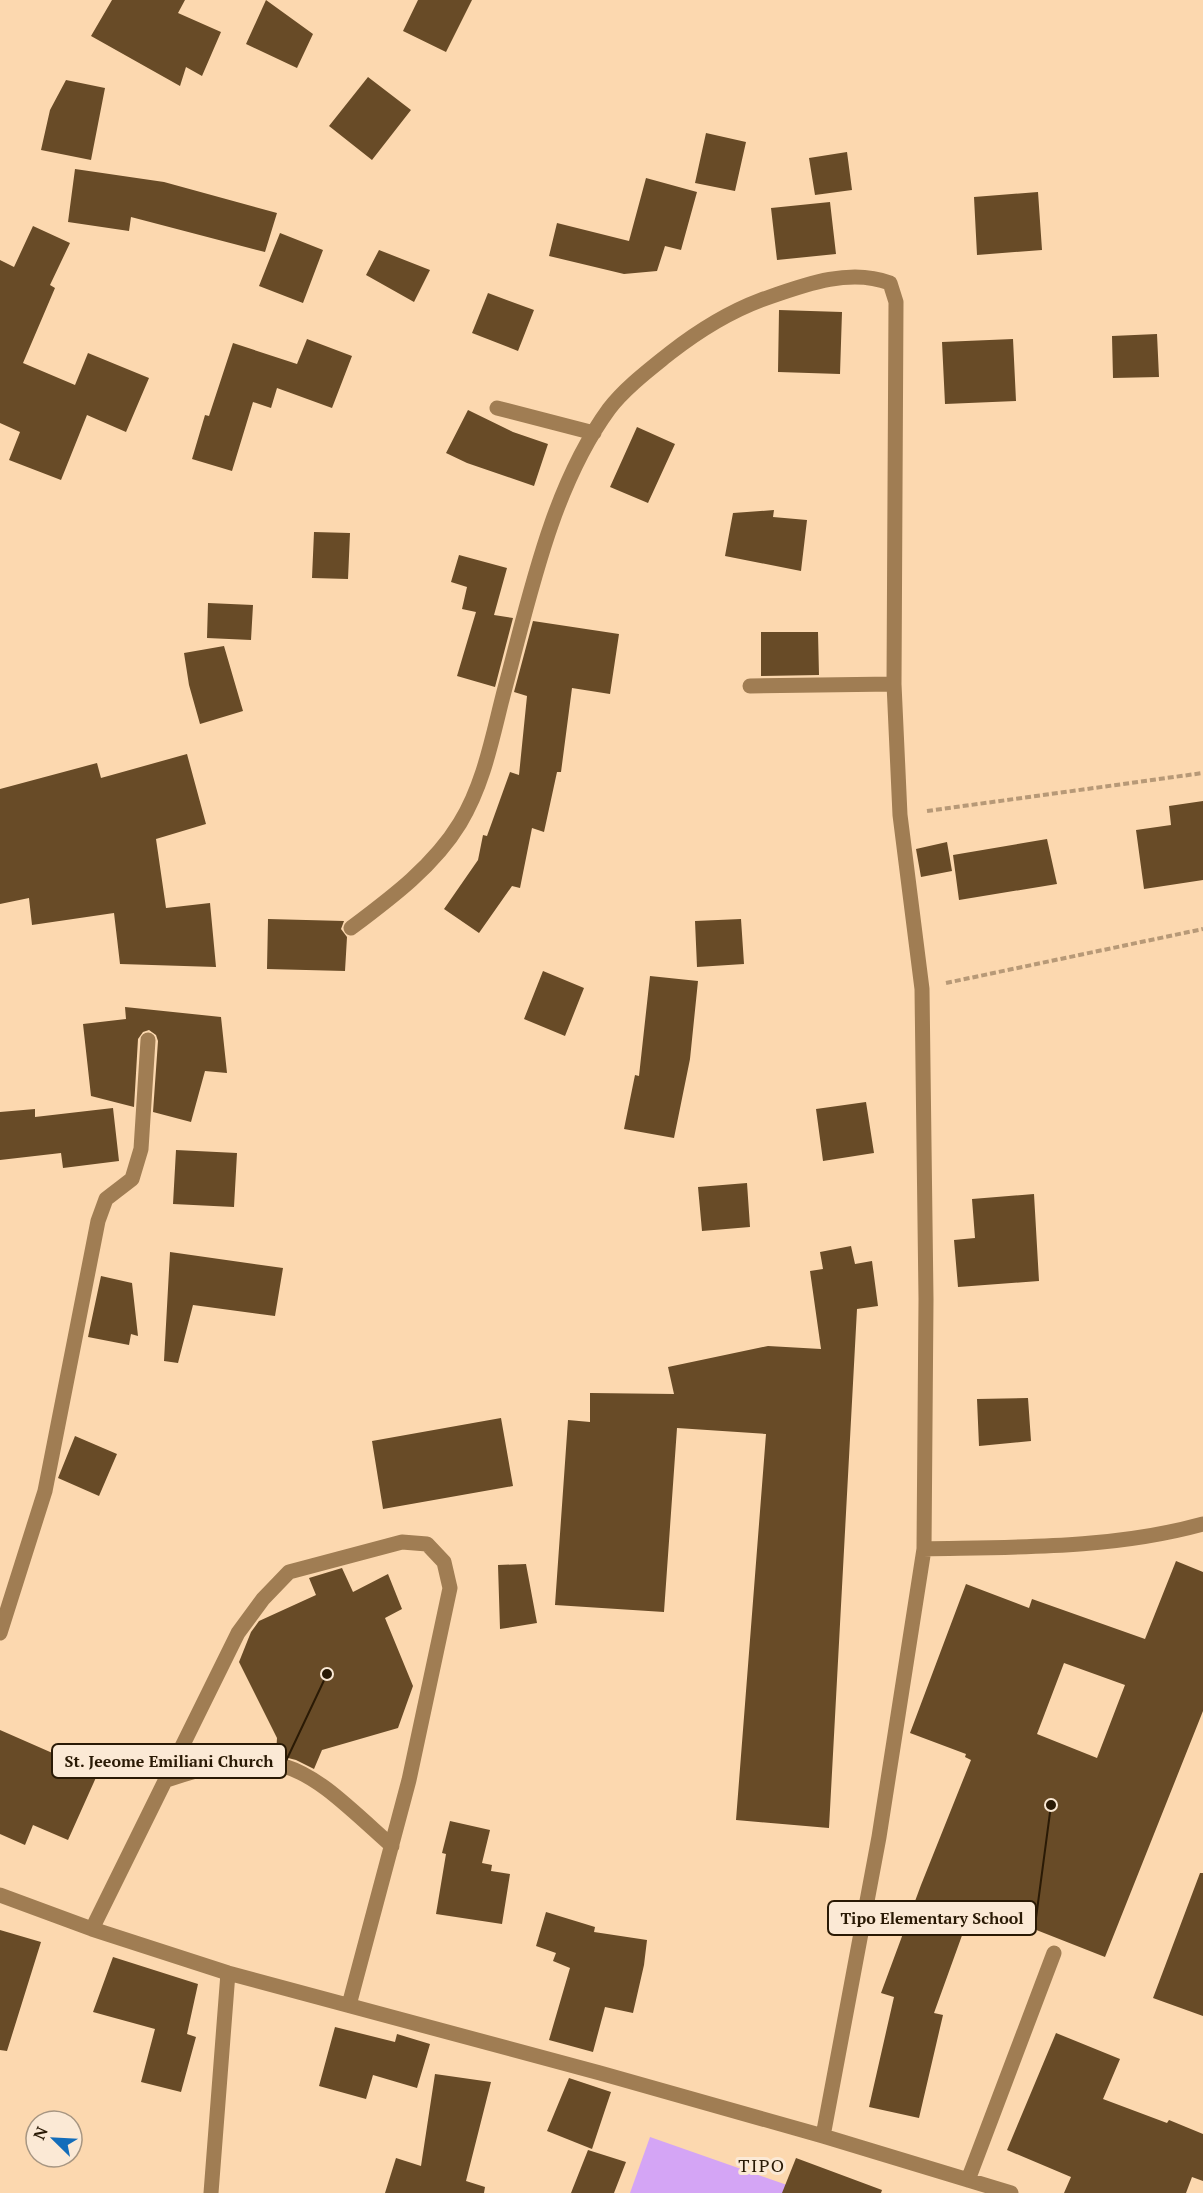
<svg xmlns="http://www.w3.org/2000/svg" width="1203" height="2193" font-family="'PT Serif',serif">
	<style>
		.green { fill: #d4a5f5 }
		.building { fill: #684b27; fill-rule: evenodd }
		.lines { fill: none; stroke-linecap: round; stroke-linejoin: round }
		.path { stroke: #b79977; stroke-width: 4; stroke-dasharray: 6 3; stroke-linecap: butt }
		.minor { stroke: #a07d53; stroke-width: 15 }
		.labels { text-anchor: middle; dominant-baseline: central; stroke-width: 6; stroke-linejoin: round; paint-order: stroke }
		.quarter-label { font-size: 18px; letter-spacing: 1.5px; fill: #2a1a05; stroke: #fbe9d5 }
		.leader { fill: none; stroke: #2a1a05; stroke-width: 2 }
		.callout-dot { fill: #2a1a05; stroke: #fbe9d5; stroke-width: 2 }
		.callout { fill: #fbe9d5; stroke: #2a1a05; stroke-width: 2 }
		.callout-label { font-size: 16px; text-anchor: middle; font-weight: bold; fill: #2a1a05 }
	</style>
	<rect width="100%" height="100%" fill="#fcd8af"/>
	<path class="green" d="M 650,2137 L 787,2185 L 784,2193 L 630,2193 Z"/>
	<path class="building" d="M 112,0 L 185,0 L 178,13 L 221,32 L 202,76 L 186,67 L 180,86 L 91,36 Z
		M 266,0 L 313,34 L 297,68 L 246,44 Z
		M 418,0 L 472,0 L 446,52 L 403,31 Z
		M 368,77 L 411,110 L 372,160 L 329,126 Z
		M 66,80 L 105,88 L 91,160 L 41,150 L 50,110 Z
		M 706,133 L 746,142 L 735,191 L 695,183 Z
		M 847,152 L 852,190 L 815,195 L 809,158 Z
		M 75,169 L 164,182 L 277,213 L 265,252 L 131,217 L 129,231 L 68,222 Z
		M 646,178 L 697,192 L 681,250 L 665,246 L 657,271 L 624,274 L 549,256 L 557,223 L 629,241 Z
		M 1038,192 L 1042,250 L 977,255 L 974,197 Z
		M 830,202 L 836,254 L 777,260 L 771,208 Z
		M 33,226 L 70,243 L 50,285 L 55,288 L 23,363 L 75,385 L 88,353 L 149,378 L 126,432 L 87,415 L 61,480 L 9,460 L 20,432 L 0,423 L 0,260 L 14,267 Z
		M 280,233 L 323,250 L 303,303 L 259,286 Z
		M 379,250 L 430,270 L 414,302 L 366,275 Z
		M 488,293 L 534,310 L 518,351 L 472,333 Z
		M 779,310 L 842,312 L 840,374 L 778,372 Z
		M 1157,334 L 1159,377 L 1113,378 L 1112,336 Z
		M 307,339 L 352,356 L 332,408 L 277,388 L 271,408 L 253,402 L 232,471 L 192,459 L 205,415 L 209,416 L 233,343 L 297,364 Z
		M 1013,339 L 1016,401 L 945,404 L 942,342 Z
		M 468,410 L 513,432 L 548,444 L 534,486 L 467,463 L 446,453 Z
		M 637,427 L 675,444 L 648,503 L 610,487 Z
		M 774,510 L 773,517 L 807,520 L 801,571 L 725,556 L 733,513 Z
		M 314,532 L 350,533 L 348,579 L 312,578 Z
		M 459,555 L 507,568 L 494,615 L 513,618 L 495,687 L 457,676 L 476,612 L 462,609 L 467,587 L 451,582 Z
		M 208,603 L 253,605 L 251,640 L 207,638 Z
		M 533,621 L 619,634 L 610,694 L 572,688 L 561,772 L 557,772 L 544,832 L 532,828 L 520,888 L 512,886 L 479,933 L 444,909 L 478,860 L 483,835 L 487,836 L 510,772 L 519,775 L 527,696 L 514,692 Z
		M 761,632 L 818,632 L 819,675 L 761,676 Z
		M 224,646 L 243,711 L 200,724 L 189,685 L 184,653 Z
		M 187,754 L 206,824 L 156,839 L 166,908 L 210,903 L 216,967 L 120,964 L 114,913 L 32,925 L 29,898 L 0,904 L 0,789 L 97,763 L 101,778 Z
		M 1203,801 L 1203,880 L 1144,889 L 1136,830 L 1171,825 L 1169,806 Z
		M 1047,839 L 1057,884 L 959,900 L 953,855 Z
		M 947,842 L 952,871 L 921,877 L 916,849 Z
		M 268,919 L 344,921 L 341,929 L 347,937 L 345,971 L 267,969 Z
		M 741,919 L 744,964 L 697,967 L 695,921 Z
		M 543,971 L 584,988 L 565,1036 L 524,1019 Z
		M 650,976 L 698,981 L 690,1059 L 674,1138 L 624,1129 L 635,1075 L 639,1076 Z
		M 125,1007 L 221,1017 L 227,1073 L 205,1071 L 191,1122 L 153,1112 L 158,1041 L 156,1035 L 149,1030 L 143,1032 L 138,1039 L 134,1107 L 91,1096 L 83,1024 L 126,1019 Z
		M 866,1102 L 874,1153 L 823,1161 L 816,1109 Z
		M 113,1108 L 119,1161 L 63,1168 L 61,1153 L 0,1160 L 0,1112 L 35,1109 L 35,1117 Z
		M 176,1150 L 237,1153 L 234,1207 L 173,1204 Z
		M 747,1183 L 750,1227 L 702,1231 L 698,1187 Z
		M 1034,1194 L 1039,1281 L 958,1287 L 954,1240 L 975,1238 L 972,1199 Z
		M 851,1246 L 855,1264 L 872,1261 L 878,1306 L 857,1309 L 829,1828 L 736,1820 L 766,1434 L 677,1428 L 664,1612 L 555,1605 L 568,1420 L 590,1422 L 590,1393 L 674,1394 L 668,1367 L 768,1346 L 821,1349 L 810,1271 L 823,1269 L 820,1252 Z
		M 170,1252 L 283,1268 L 275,1316 L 193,1305 L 178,1363 L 164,1361 Z
		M 101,1276 L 132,1283 L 138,1336 L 131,1334 L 129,1345 L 88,1337 Z
		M 1028,1398 L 1031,1441 L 979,1446 L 977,1399 Z
		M 501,1418 L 513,1486 L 383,1509 L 372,1441 Z
		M 75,1436 L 117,1454 L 99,1496 L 58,1478 Z
		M 1176,1561 L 1203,1572 L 1203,1711 L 1105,1957 L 973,1905 L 934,2013 L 943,2015 L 919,2118 L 869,2107 L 894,1997 L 881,1993 L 921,1885 L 971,1760 L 965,1757 L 966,1754 L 910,1733 L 966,1584 L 1029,1608 L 1032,1599 L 1145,1639 ZM 1064,1663 L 1125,1685 L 1097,1758 L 1037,1734 Z
		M 526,1564 L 537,1623 L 500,1629 L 498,1565 Z
		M 342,1568 L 353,1592 L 388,1574 L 402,1609 L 385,1618 L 413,1686 L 398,1728 L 322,1750 L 314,1769 L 296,1760 L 276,1755 L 277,1738 L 239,1662 L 251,1632 L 259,1621 L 316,1595 L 309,1578 Z
		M 0,1730 L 98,1773 L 68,1840 L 33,1825 L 25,1845 L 0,1834 Z
		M 450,1821 L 490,1830 L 482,1863 L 492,1865 L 491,1871 L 510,1874 L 502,1924 L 436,1914 L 446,1854 L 442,1853 Z
		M 1200,1873 L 1203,1873 L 1203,2016 L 1153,1998 Z
		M 546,1912 L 595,1927 L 594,1932 L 647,1940 L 644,1965 L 633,2013 L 605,2007 L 593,2052 L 549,2040 L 570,1968 L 553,1961 L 556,1953 L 536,1946 Z
		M 0,1930 L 41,1942 L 7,2051 L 0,2050 Z
		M 113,1957 L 198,1984 L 187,2034 L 196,2037 L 181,2092 L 141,2082 L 155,2029 L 93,2012 Z
		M 335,2027 L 395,2042 L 397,2034 L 430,2044 L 417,2088 L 373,2075 L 366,2099 L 319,2086 Z
		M 1056,2033 L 1120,2059 L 1103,2099 L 1167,2123 L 1169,2120 L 1203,2134 L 1203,2181 L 1192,2177 L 1186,2193 L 1064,2193 L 1071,2177 L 1007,2150 Z
		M 435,2074 L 491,2082 L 466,2181 L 485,2187 L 484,2193 L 385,2193 L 396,2158 L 421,2166 Z
		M 569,2078 L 611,2092 L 592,2149 L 547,2131 Z
		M 588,2150 L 626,2162 L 614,2193 L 571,2193 Z
		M 796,2158 L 882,2190 L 881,2193 L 782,2193 Z"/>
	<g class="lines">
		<path class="path" d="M 927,811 L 1203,773
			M 946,983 L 1203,929"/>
		<path class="minor" d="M 497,408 L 594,433
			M 750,686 L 894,684
			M 351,928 C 391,898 434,866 460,823 C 485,782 493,733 505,688 C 530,595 552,487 609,409 C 625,388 649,370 670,353 C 697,332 729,312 761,300 C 801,286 848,267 890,283 L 896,302 L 894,684 L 900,815 L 922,989 L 926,1299 L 924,1549 L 879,1837 L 823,2136
			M 924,1549 C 1017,1547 1113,1549 1203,1524
			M 0,1633 L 45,1491 L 98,1221 L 106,1199 L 132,1179 L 141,1149 L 148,1040
			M 167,1780 C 286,1739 306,1769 392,1846
			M 0,1895 L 92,1929 L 228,1973 L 600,2073 L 823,2136 L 1011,2193
			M 92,1929 L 238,1633 L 263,1599 L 289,1572 L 402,1542 L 427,1544 L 444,1562 L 450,1588 L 409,1780 L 349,2005
			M 968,2180 L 1054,1953
			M 211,2193 L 228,1973"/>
	</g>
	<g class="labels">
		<g class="quarter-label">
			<text x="762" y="2165">TIPO</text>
		</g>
	</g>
	<path class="leader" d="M327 1674L286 1761M1051 1805L1036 1918"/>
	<g class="callout-dot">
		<circle cx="327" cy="1674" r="6"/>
		<circle cx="1051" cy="1805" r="6"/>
	</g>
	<g class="callout">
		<rect x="52" y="1744" width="234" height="34" rx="6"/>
		<rect x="828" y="1901" width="208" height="34" rx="6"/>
	</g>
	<g class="callout-label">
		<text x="169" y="1767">St. Jeeome Emiliani Church</text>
		<text x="932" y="1924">Tipo Elementary School</text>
	</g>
	<g transform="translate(54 2139) rotate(294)"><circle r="28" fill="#fbe9d5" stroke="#a79682" stroke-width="1.5"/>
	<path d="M0-4.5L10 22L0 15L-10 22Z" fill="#136dba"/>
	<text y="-9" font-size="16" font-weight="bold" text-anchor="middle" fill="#2a1a05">N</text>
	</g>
</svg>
